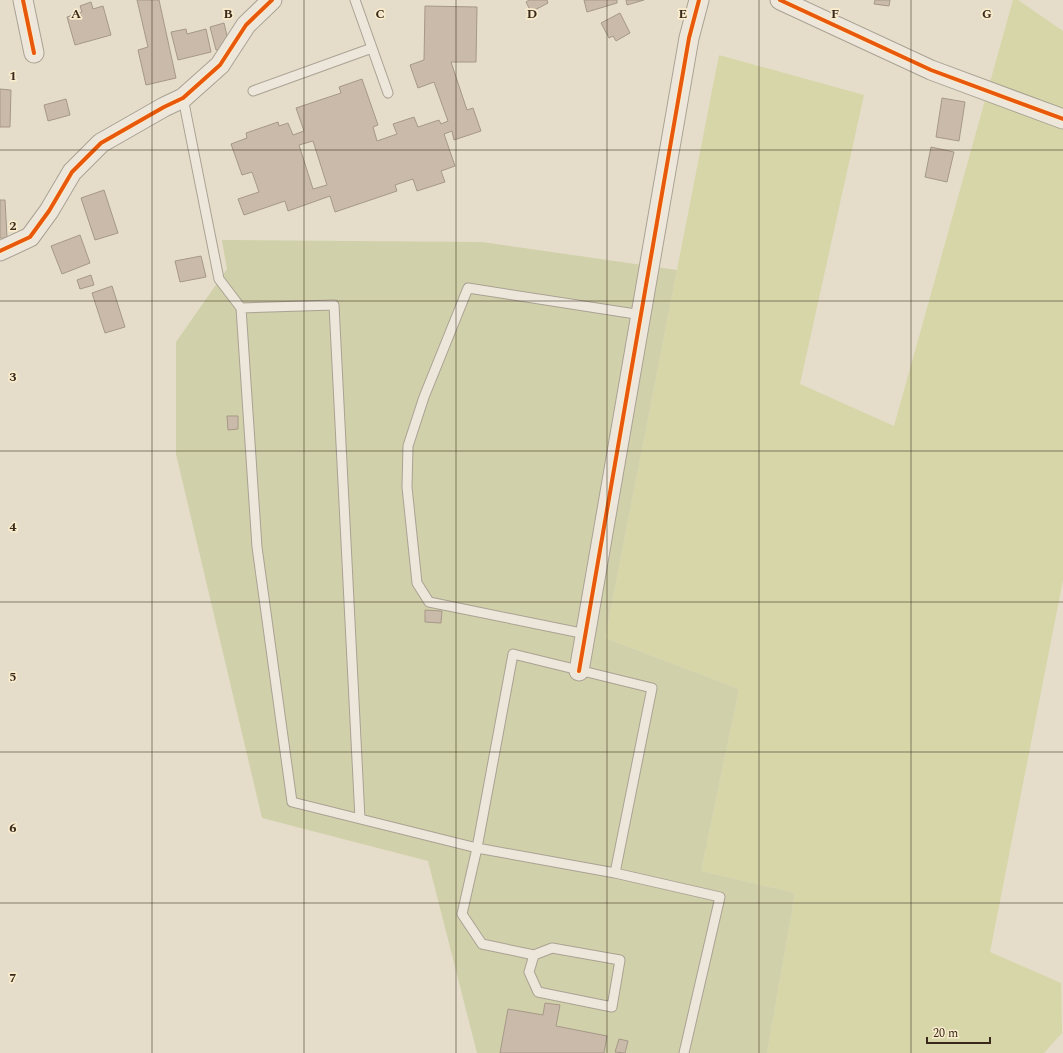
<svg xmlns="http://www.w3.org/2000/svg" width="1063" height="1053" font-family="Spectral,serif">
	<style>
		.green { fill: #d6d6a9 }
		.cemetery { fill: #d0d0aa }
		.building { fill: #cabaa9; stroke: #a69888; fill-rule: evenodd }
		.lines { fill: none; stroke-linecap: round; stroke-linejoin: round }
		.service-casing { stroke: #aaa193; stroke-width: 11 }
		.minor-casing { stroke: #aaa193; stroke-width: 21 }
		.service { stroke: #ede7db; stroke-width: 9 }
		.minor { stroke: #ede7db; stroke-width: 19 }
		.cycleway-casing { stroke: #f9eccd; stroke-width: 6 }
		.cycleway { stroke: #e8590c; stroke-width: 4 }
		.grid { fill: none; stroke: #39291a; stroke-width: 1; stroke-opacity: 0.55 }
		.grid-label { font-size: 13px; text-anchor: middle; font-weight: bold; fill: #39291a; stroke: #f9eccd; stroke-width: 3.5; stroke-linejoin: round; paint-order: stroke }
	</style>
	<rect width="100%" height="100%" fill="#e5ddc9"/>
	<path class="green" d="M 1013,0 L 1018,0 L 1063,31 L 1063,580 L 990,952 L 1061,983 L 1062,1033 L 1044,1053 L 767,1053 L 795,893 L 701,871 L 739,689 L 605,638 L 719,55 L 864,95 L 800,384 L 894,426 Z"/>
	<path class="cemetery" d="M 222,240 L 482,242 L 677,270 L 605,638 L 739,689 L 701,871 L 795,893 L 767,1053 L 477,1053 L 428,861 L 262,818 L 176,454 L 176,342 L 227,269 Z"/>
	<path class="building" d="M 137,0 L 159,0 L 176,78 L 146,85 L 138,50 L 148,47 Z
		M 529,0 L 547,0 L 548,3 L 531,12 L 526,2 Z
		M 584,0 L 617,0 L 617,3 L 587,12 Z
		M 626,0 L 644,0 L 627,5 Z
		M 875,0 L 890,0 L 889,6 L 874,4 Z
		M 91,2 L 93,9 L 103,6 L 111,35 L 75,45 L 67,17 L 82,12 L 80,6 Z
		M 425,6 L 477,7 L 476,62 L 451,62 L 467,110 L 473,108 L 481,131 L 454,140 L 452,131 L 444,134 L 455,166 L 441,171 L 445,182 L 417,191 L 413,179 L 395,185 L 397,191 L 335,212 L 330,196 L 288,211 L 285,201 L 244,215 L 238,199 L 259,192 L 252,172 L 242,175 L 231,144 L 247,138 L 246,133 L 278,122 L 279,126 L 288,123 L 293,135 L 304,131 L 296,108 L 341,93 L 339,87 L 362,79 L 378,125 L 373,127 L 377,141 L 397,134 L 393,124 L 414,117 L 418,127 L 439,120 L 441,124 L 448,121 L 434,82 L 418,88 L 410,65 L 424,60 ZM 313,141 L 327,185 L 313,189 L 299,145 Z
		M 620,13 L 630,33 L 616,41 L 613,36 L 609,38 L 601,23 Z
		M 224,23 L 228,40 L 223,49 L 216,50 L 210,27 Z
		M 186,29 L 187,34 L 206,29 L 211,52 L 178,60 L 171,32 Z
		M 0,89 L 11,90 L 10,127 L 0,127 Z
		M 942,98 L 965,102 L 959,141 L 936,137 Z
		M 66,99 L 70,115 L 48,121 L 44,105 Z
		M 931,147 L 954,152 L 947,182 L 925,177 Z
		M 104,190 L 118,233 L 95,240 L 81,198 Z
		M 0,200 L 5,200 L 7,238 L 0,238 Z
		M 80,235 L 90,263 L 62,274 L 51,246 Z
		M 201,256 L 206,277 L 180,282 L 175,261 Z
		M 91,275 L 94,285 L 80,289 L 77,280 Z
		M 112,286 L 125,327 L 105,333 L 92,293 Z
		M 227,416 L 238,416 L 238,429 L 228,430 Z
		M 425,610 L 442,611 L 441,623 L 425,622 Z
		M 545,1003 L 560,1005 L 556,1026 L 607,1036 L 604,1053 L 500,1053 L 508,1009 L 543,1015 Z
		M 619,1039 L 628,1041 L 625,1053 L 615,1052 Z"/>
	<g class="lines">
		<defs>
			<path id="service" d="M 355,0 L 388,93
				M 253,91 L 372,48
				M 183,98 L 219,279 L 241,308 L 257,547 L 292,802 L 477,848 L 615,873 L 720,897 L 684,1053
				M 241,308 L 334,305 L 360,819
				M 586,634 L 429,602 L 417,583 L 407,487 L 408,446 L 424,397 L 468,288 L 642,315
				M 534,955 L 529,972 L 538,992 L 612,1007 L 620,960 L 552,948 L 534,955 L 482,944 L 462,914 L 477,848 L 513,654 L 652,688 L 615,873"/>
			<path id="minor" d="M 23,0 L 34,53
				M 780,0 L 931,70 L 1063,119
				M 0,251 L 30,237 L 49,211 L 72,172 L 101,143 L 164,107 L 183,98 L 220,65 L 246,25 L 272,0
				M 579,671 L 689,38 L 699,0"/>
		</defs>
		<use href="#service" class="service-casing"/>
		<use href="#minor" class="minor-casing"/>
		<use href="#service" class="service"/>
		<use href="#minor" class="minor"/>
		<defs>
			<path id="cycleway" d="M 23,0 L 34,53
				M 780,0 L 931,70 L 1063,119
				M 0,251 L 30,237 L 49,211 L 72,172 L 101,143 L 164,107 L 183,98 L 220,65 L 246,25 L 272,0
				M 579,671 L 689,38 L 699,0"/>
		</defs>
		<use href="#cycleway" class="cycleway-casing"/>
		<use href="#cycleway" class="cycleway"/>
	</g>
	<path class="grid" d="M 152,0 L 152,1053M 304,0 L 304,1053M 456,0 L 456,1053M 607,0 L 607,1053M 759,0 L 759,1053M 911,0 L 911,1053M 0,150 L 1063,150M 0,301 L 1063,301M 0,451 L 1063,451M 0,602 L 1063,602M 0,752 L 1063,752M 0,903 L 1063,903"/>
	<g class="grid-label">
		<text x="76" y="18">A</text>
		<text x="228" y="18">B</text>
		<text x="380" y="18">C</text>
		<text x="532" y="18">D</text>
		<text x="683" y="18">E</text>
		<text x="835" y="18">F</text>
		<text x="987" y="18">G</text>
		<text x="13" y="80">1</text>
		<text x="13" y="230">2</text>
		<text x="13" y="381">3</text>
		<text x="13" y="531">4</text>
		<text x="13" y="681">5</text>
		<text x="13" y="832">6</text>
		<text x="13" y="982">7</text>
	</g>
	<path d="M927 1037v6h63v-6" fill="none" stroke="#39291a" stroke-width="2"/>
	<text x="933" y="1037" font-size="12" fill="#39291a" stroke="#f9eccd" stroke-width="3" paint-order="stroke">20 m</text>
</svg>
